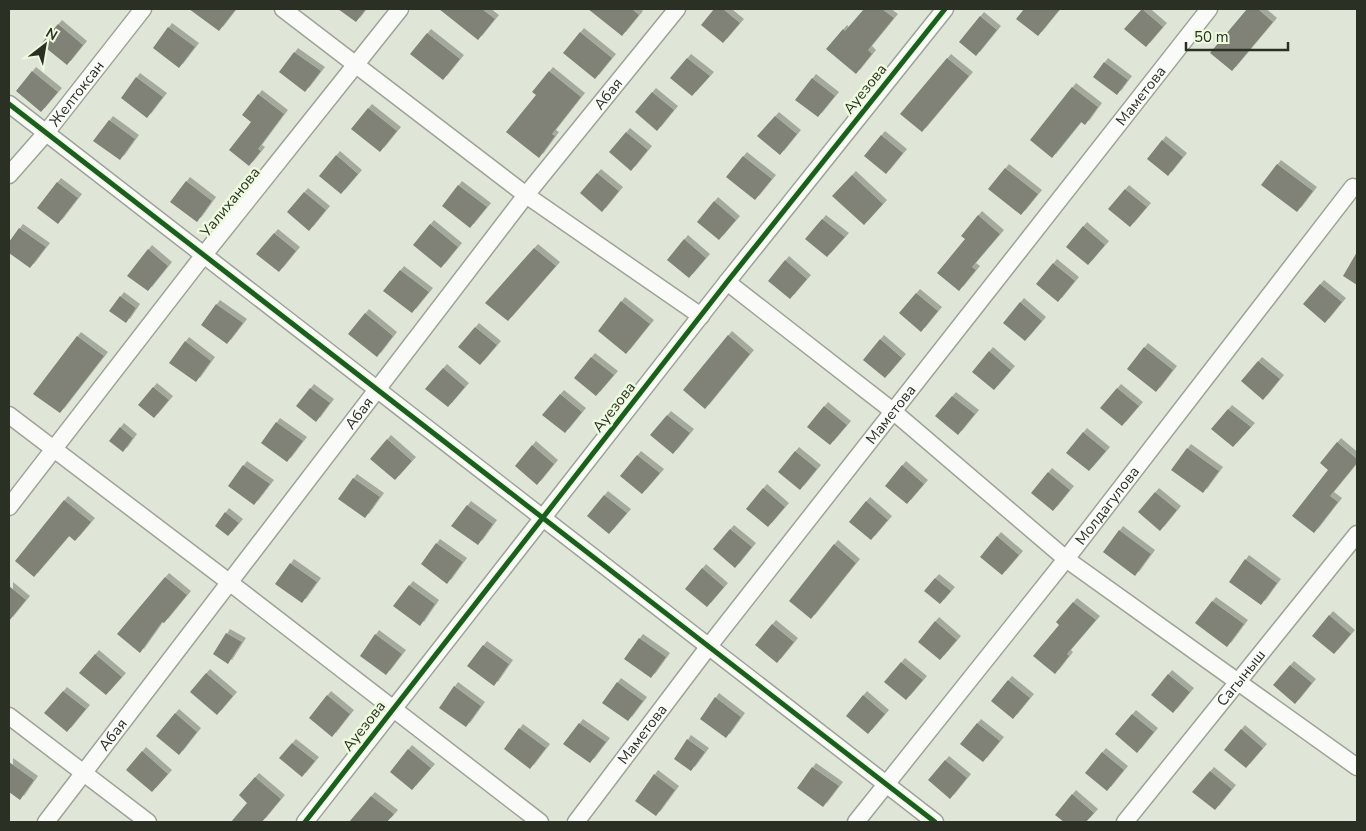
<svg xmlns="http://www.w3.org/2000/svg" width="1366" height="831" font-family="'Nunito Sans',sans-serif">
	<style>
		.building { fill: #808277; filter: url(#shadow) }
		.lines { fill: none; stroke-linecap: round; stroke-linejoin: round }
		.minor-casing { stroke: #9ea397; stroke-width: 19 }
		.minor { stroke: #fafbf9; stroke-width: 16 }
		.cycleway-casing { stroke: #edfade; stroke-width: 8 }
		.cycleway { stroke: #1b5e20; stroke-width: 5 }
		.labels { text-anchor: middle; dominant-baseline: central; stroke-width: 5; stroke-linejoin: round; paint-order: stroke }
		.street-label { font-size: 15px; fill: #2b3025; stroke: #edfade }
	</style>
	<defs>
		<filter id="shadow"><feDropShadow dx="4" dy="-4" stdDeviation="0" flood-color="#0004"/></filter>
	</defs>
	<rect width="100%" height="100%" fill="#dfe6d7"/>
	<path class="building" d="M 189,9 L 236,9 L 219,31 Z
		M 338,9 L 366,9 L 356,22 Z
		M 439,9 L 482,9 L 495,19 L 478,40 Z
		M 588,9 L 632,9 L 639,15 L 622,36 Z
		M 714,9 L 723,9 L 740,23 L 723,43 L 701,25 Z
		M 864,9 L 882,9 L 894,18 L 868,50 L 872,54 L 856,74 L 826,49 L 843,29 L 845,31 Z
		M 1024,9 L 1060,9 L 1038,36 L 1016,19 Z
		M 1142,9 L 1163,27 L 1146,47 L 1124,29 Z
		M 1247,9 L 1258,9 L 1273,22 L 1232,71 L 1210,53 Z
		M 980,16 L 997,30 L 976,56 L 959,42 Z
		M 58,24 L 83,45 L 67,65 L 41,44 Z
		M 168,27 L 195,47 L 179,68 L 153,48 Z
		M 580,32 L 612,58 L 595,79 L 563,53 Z
		M 427,33 L 460,59 L 443,80 L 410,54 Z
		M 294,52 L 321,71 L 305,92 L 279,72 Z
		M 687,58 L 710,76 L 692,96 L 670,78 Z
		M 947,58 L 969,76 L 922,132 L 900,114 Z
		M 1104,62 L 1128,80 L 1117,95 L 1093,77 Z
		M 32,71 L 58,92 L 41,112 L 16,91 Z
		M 549,71 L 581,97 L 552,134 L 555,136 L 539,158 L 506,132 L 536,95 L 532,92 Z
		M 136,77 L 163,97 L 147,118 L 121,98 Z
		M 812,78 L 835,96 L 818,117 L 795,100 Z
		M 1072,87 L 1098,107 L 1085,125 L 1081,122 L 1052,158 L 1030,140 Z
		M 652,92 L 674,110 L 657,131 L 635,112 Z
		M 258,94 L 284,114 L 258,149 L 261,151 L 249,166 L 229,150 L 251,122 L 242,115 Z
		M 368,108 L 397,131 L 380,152 L 351,129 Z
		M 775,116 L 797,134 L 780,155 L 757,136 Z
		M 109,120 L 135,139 L 120,160 L 93,141 Z
		M 626,132 L 648,150 L 631,171 L 609,152 Z
		M 881,135 L 903,153 L 886,174 L 864,156 Z
		M 1162,140 L 1183,157 L 1168,176 L 1147,159 Z
		M 336,155 L 358,174 L 341,194 L 319,176 Z
		M 743,156 L 772,179 L 755,200 L 726,177 Z
		M 1277,164 L 1313,191 L 1297,212 L 1261,185 Z
		M 1005,168 L 1038,194 L 1021,215 L 988,189 Z
		M 597,173 L 619,191 L 602,212 L 580,193 Z
		M 852,175 L 883,204 L 864,225 L 832,196 Z
		M 186,181 L 212,201 L 197,222 L 170,202 Z
		M 57,182 L 78,198 L 58,224 L 37,208 Z
		M 458,185 L 487,207 L 470,228 L 442,206 Z
		M 1125,189 L 1147,207 L 1130,227 L 1108,209 Z
		M 304,192 L 326,210 L 309,231 L 287,212 Z
		M 714,201 L 736,220 L 719,240 L 697,222 Z
		M 978,215 L 1000,234 L 972,267 L 976,270 L 959,291 L 937,273 L 965,239 L 961,236 Z
		M 822,219 L 845,237 L 827,257 L 805,239 Z
		M 430,224 L 458,247 L 441,268 L 413,245 Z
		M 1083,226 L 1105,245 L 1088,265 L 1066,247 Z
		M 19,228 L 46,247 L 30,268 L 9,253 L 9,242 Z
		M 274,233 L 296,251 L 279,272 L 256,254 Z
		M 684,239 L 706,258 L 689,278 L 667,260 Z
		M 534,248 L 556,266 L 508,321 L 485,303 Z
		M 148,249 L 168,266 L 148,291 L 127,276 Z
		M 1357,252 L 1357,285 L 1343,276 Z
		M 785,260 L 807,279 L 790,299 L 768,281 Z
		M 1053,263 L 1075,281 L 1058,302 L 1036,284 Z
		M 400,270 L 429,292 L 412,313 L 383,291 Z
		M 1320,284 L 1342,302 L 1325,323 L 1303,304 Z
		M 916,293 L 938,311 L 921,332 L 899,313 Z
		M 120,296 L 136,308 L 126,323 L 109,311 Z
		M 621,301 L 650,324 L 626,354 L 598,331 Z
		M 1020,302 L 1042,321 L 1025,341 L 1003,323 Z
		M 216,304 L 243,323 L 227,344 L 201,325 Z
		M 365,313 L 393,336 L 377,357 L 348,334 Z
		M 475,327 L 497,345 L 480,365 L 458,347 Z
		M 728,335 L 750,354 L 705,409 L 683,390 Z
		M 77,336 L 104,356 L 60,413 L 33,394 Z
		M 880,339 L 902,358 L 885,378 L 863,360 Z
		M 185,341 L 211,361 L 196,382 L 169,363 Z
		M 1144,347 L 1173,370 L 1156,392 L 1127,369 Z
		M 989,351 L 1011,370 L 994,390 L 972,372 Z
		M 591,357 L 614,375 L 596,396 L 574,378 Z
		M 1258,361 L 1280,379 L 1263,400 L 1241,381 Z
		M 443,368 L 465,387 L 448,407 L 425,389 Z
		M 153,387 L 169,400 L 154,418 L 138,405 Z
		M 310,388 L 330,403 L 316,422 L 296,406 Z
		M 1117,388 L 1139,406 L 1122,426 L 1100,408 Z
		M 560,394 L 582,412 L 565,433 L 542,415 Z
		M 952,396 L 975,414 L 958,435 L 935,416 Z
		M 824,406 L 847,425 L 830,445 L 807,427 Z
		M 1228,409 L 1251,427 L 1233,447 L 1211,429 Z
		M 667,415 L 690,433 L 673,454 L 650,435 Z
		M 276,422 L 303,441 L 287,462 L 261,443 Z
		M 120,427 L 133,438 L 123,452 L 109,441 Z
		M 1083,432 L 1106,451 L 1089,471 L 1066,453 Z
		M 387,439 L 412,461 L 395,480 L 370,459 Z
		M 1337,442 L 1357,459 L 1357,463 L 1330,496 L 1338,502 L 1314,533 L 1292,516 L 1328,470 L 1320,463 Z
		M 532,445 L 554,464 L 537,485 L 515,466 Z
		M 1187,448 L 1219,471 L 1203,493 L 1171,470 Z
		M 795,451 L 817,469 L 800,490 L 778,472 Z
		M 637,455 L 660,473 L 642,494 L 620,476 Z
		M 243,465 L 270,484 L 254,505 L 228,486 Z
		M 902,465 L 924,484 L 907,504 L 885,486 Z
		M 1048,472 L 1070,490 L 1053,511 L 1031,493 Z
		M 353,478 L 380,497 L 365,518 L 338,499 Z
		M 763,488 L 785,507 L 768,527 L 746,509 Z
		M 1155,492 L 1177,510 L 1160,531 L 1138,512 Z
		M 604,495 L 627,513 L 609,534 L 587,516 Z
		M 64,500 L 91,522 L 75,541 L 69,536 L 34,577 L 15,561 Z
		M 866,501 L 888,520 L 871,540 L 849,522 Z
		M 467,505 L 493,524 L 478,545 L 451,526 Z
		M 225,512 L 239,523 L 228,536 L 215,526 Z
		M 730,529 L 752,547 L 735,568 L 713,549 Z
		M 1119,530 L 1151,554 L 1135,576 L 1103,552 Z
		M 997,536 L 1019,555 L 1002,575 L 980,557 Z
		M 436,543 L 463,562 L 447,584 L 421,564 Z
		M 834,544 L 856,563 L 811,619 L 789,601 Z
		M 1245,559 L 1277,583 L 1261,605 L 1229,582 Z
		M 290,563 L 317,582 L 302,603 L 275,584 Z
		M 702,568 L 724,587 L 707,607 L 685,589 Z
		M 165,577 L 187,595 L 164,623 L 162,622 L 140,653 L 117,634 Z
		M 935,578 L 951,591 L 940,604 L 924,591 Z
		M 409,585 L 435,604 L 420,626 L 393,606 Z
		M 9,586 L 26,600 L 9,621 Z
		M 1212,601 L 1244,624 L 1227,647 L 1195,623 Z
		M 1073,602 L 1096,620 L 1067,654 L 1069,656 L 1055,674 L 1033,656 L 1059,625 L 1056,622 Z
		M 1329,615 L 1351,634 L 1334,654 L 1312,636 Z
		M 935,621 L 957,640 L 940,660 L 918,642 Z
		M 772,624 L 794,642 L 777,663 L 755,645 Z
		M 226,633 L 242,642 L 228,664 L 213,654 Z
		M 375,634 L 402,654 L 386,675 L 360,656 Z
		M 639,638 L 666,657 L 651,678 L 624,659 Z
		M 483,645 L 509,664 L 494,686 L 467,666 Z
		M 95,654 L 122,677 L 106,695 L 79,673 Z
		M 901,662 L 923,680 L 906,700 L 884,682 Z
		M 1290,665 L 1312,683 L 1295,704 L 1273,685 Z
		M 206,673 L 233,696 L 217,715 L 190,692 Z
		M 1168,674 L 1190,692 L 1173,713 L 1151,695 Z
		M 1008,680 L 1030,698 L 1013,719 L 991,701 Z
		M 617,682 L 643,701 L 628,721 L 602,703 Z
		M 454,686 L 481,706 L 466,727 L 439,708 Z
		M 63,691 L 86,709 L 67,732 L 44,713 Z
		M 327,695 L 350,714 L 332,737 L 309,718 Z
		M 863,695 L 885,714 L 868,734 L 846,716 Z
		M 715,697 L 741,717 L 726,738 L 700,719 Z
		M 175,713 L 197,732 L 179,755 L 156,736 Z
		M 1132,714 L 1154,732 L 1137,753 L 1115,734 Z
		M 579,723 L 606,742 L 590,763 L 563,744 Z
		M 977,723 L 1000,741 L 983,762 L 960,744 Z
		M 519,728 L 546,748 L 530,769 L 504,749 Z
		M 1241,729 L 1263,748 L 1246,768 L 1224,750 Z
		M 687,739 L 705,752 L 691,771 L 674,759 Z
		M 292,743 L 315,761 L 302,777 L 279,758 Z
		M 408,749 L 431,768 L 412,790 L 390,772 Z
		M 142,751 L 168,774 L 152,792 L 126,770 Z
		M 1102,752 L 1124,770 L 1107,791 L 1085,773 Z
		M 945,760 L 967,778 L 950,799 L 928,780 Z
		M 9,762 L 34,780 L 20,800 L 9,792 Z
		M 812,767 L 839,786 L 823,807 L 797,788 Z
		M 1210,771 L 1232,789 L 1215,810 L 1192,792 Z
		M 654,774 L 675,790 L 656,816 L 635,801 Z
		M 255,777 L 281,799 L 262,822 L 231,822 L 247,803 L 239,795 Z
		M 1072,794 L 1094,813 L 1086,822 L 1064,822 L 1055,815 Z
		M 371,796 L 394,814 L 387,822 L 349,822 Z"/>
	<g class="lines">
		<defs>
			<g id="minor">
				<path d="M 283,9 L 526,195 L 701,316"/>
				<path d="M 9,104 L 935,822"/>
				<path id="s1" d="M 9,175 L 45,134 L 143,9"/>
				<path d="M 727,282 L 894,412 L 1066,559 L 1357,767"/>
				<path d="M 9,415 L 229,582 L 540,822"/>
				<path d="M 9,507 L 203,256 L 400,9"/>
				<path d="M 9,716 L 148,822"/>
				<path id="s2" d="M 46,822 L 526,195 L 677,9"/>
				<path d="M 305,822 L 727,282 L 945,9"/>
				<path id="s3" d="M 576,822 L 709,646 L 1209,9"/>
				<path id="s4" d="M 856,822 L 1066,559 L 1353,187"/>
				<path id="s5" d="M 1125,822 L 1357,534"/>
			</g>
		</defs>
		<use href="#minor" class="minor-casing"/>
		<use href="#minor" class="minor"/>
		<defs>
			<path id="cycleway" d="M 9,104 L 935,822
				M 305,822 L 727,282 L 945,9"/>
		</defs>
		<use href="#cycleway" class="cycleway-casing"/>
		<use href="#cycleway" class="cycleway"/>
	</g>
	<g class="labels">
		<g class="street-label">
			<text transform="translate(865 89) rotate(-51)">Ауезова</text>
			<text stroke="none"><textPath href="#s1" startOffset="106">Желтоксан</textPath></text>
			<text stroke="none"><textPath href="#s2" startOffset="920">Абая</textPath></text>
			<text stroke="none"><textPath href="#s3" startOffset="920">Маметова</textPath></text>
			<text transform="translate(230 202) rotate(-51)">Уалиханова</text>
			<text transform="translate(614 407) rotate(-52)">Ауезова</text>
			<text stroke="none"><textPath href="#s2" startOffset="515">Абая</textPath></text>
			<text stroke="none"><textPath href="#s3" startOffset="515">Маметова</textPath></text>
			<text stroke="none"><textPath href="#s4" startOffset="404">Молдагулова</textPath></text>
			<text stroke="none"><textPath href="#s5" startOffset="185">Сагыныш</textPath></text>
			<text transform="translate(364 726) rotate(-52)">Ауезова</text>
			<text stroke="none"><textPath href="#s3" startOffset="110">Маметова</textPath></text>
			<text stroke="none"><textPath href="#s2" startOffset="110">Абая</textPath></text>
		</g>
	</g>
	<rect width="1366" height="831" fill="none" stroke="#2b3025" stroke-width="20"/>
	<g transform="translate(45 45) rotate(31)" stroke="#edfade" stroke-width="4" paint-order="stroke">
	<path d="M0-4L9 19L0 12L-9 19Z" fill="#2b3025"/>
	<text y="-8" font-size="14" font-weight="bold" text-anchor="middle" fill="#2b3025">N</text>
	</g>
	<path d="M1186 42v8h102v-8" fill="none" stroke="#2b3025" stroke-width="2.5"/>
	<text x="1194" y="42" font-size="15" fill="#2b3025" stroke="#edfade" stroke-width="4" paint-order="stroke">50 m</text>
</svg>
